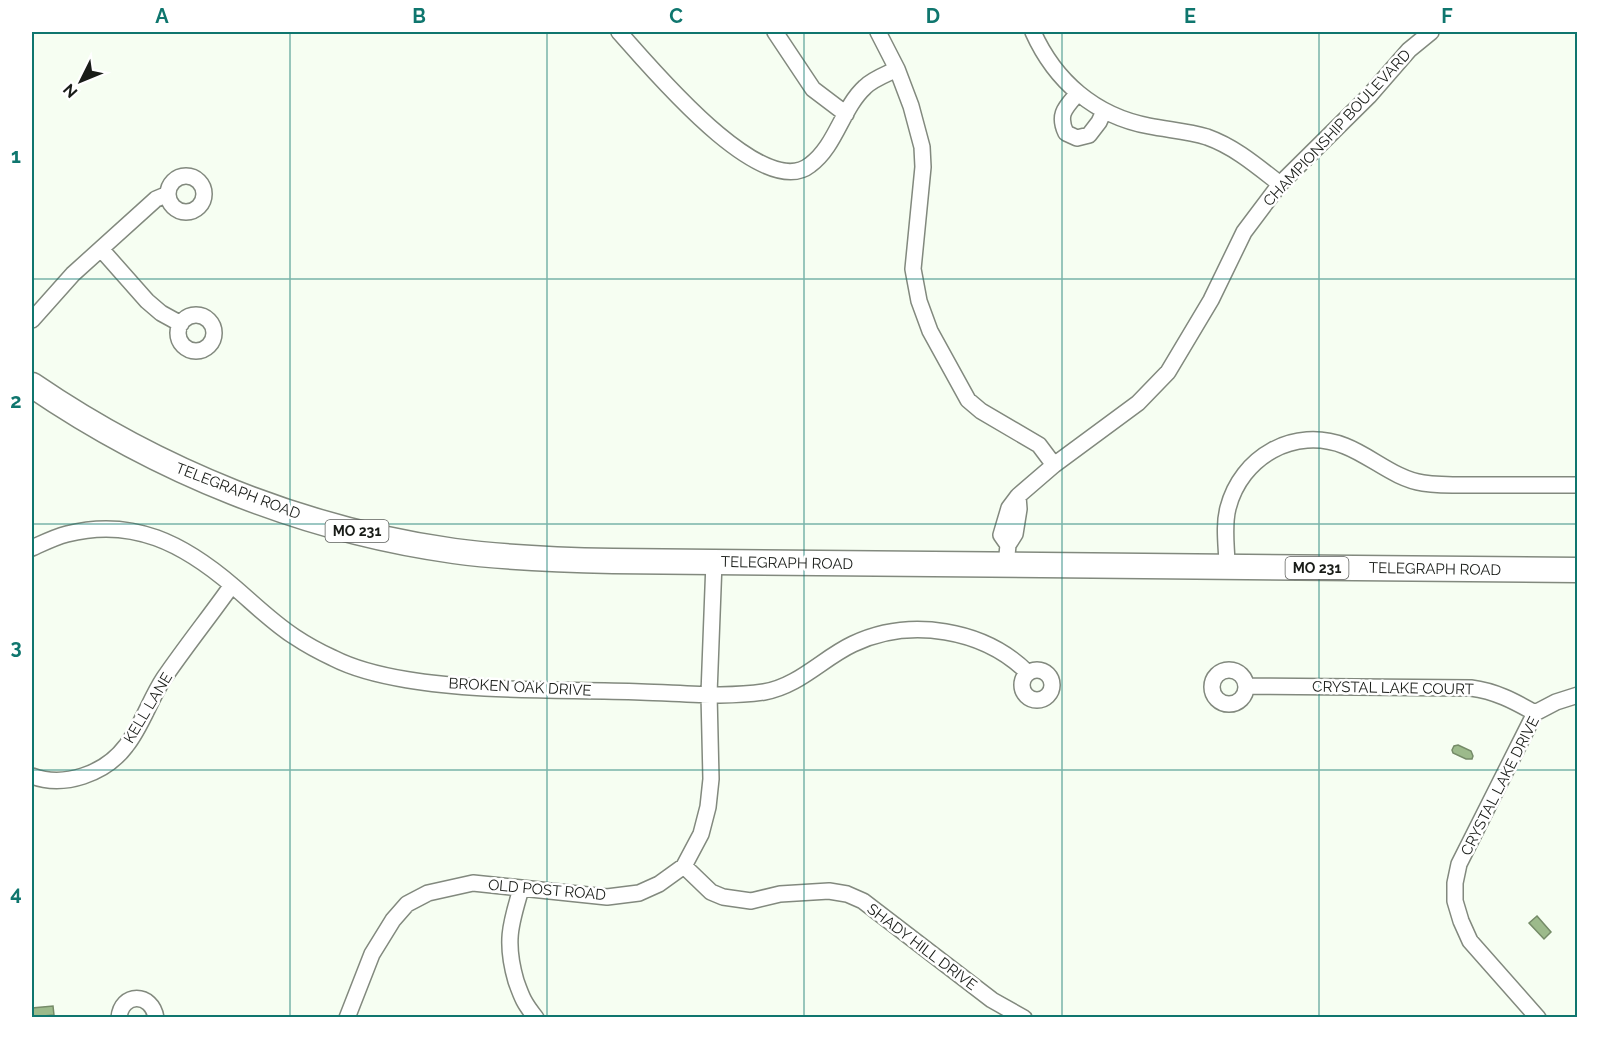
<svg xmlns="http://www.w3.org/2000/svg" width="1609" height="1049" font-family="Raleway,sans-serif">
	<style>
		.water { fill: #9cba8b; stroke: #758b68; stroke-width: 1.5 }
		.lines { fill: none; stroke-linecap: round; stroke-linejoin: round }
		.minor-casing { stroke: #82897e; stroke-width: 18 }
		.primary-casing { stroke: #82897e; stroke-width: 27 }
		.minor { stroke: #fff; stroke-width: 15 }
		.primary { stroke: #fff; stroke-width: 24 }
		.grid { fill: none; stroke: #0f766e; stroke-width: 1.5; stroke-opacity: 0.55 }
		.labels { text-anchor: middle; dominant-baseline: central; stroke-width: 5; stroke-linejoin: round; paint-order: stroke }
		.shield { fill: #fff; stroke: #5e605d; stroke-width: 1.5 }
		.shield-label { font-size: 14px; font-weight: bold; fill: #191c18 }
		.street-label { font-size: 15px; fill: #191c18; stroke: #fff }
		.neatline { fill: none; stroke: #0f766e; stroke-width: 2 }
		.grid-label { font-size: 20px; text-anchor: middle; font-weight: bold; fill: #0f766e }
	</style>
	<rect width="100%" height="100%" fill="#f6fef2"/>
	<path class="water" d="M 1458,745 L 1471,751 L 1473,756 L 1472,759 L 1466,759 L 1453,753 L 1452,750 L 1454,746 Z
		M 1537,916 L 1551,932 L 1544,939 L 1529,923 Z
		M 53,1006 L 54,1015 L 32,1017 L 32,1008 Z"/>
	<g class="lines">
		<defs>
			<path id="minor" d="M 619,32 C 648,64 762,203 810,165 C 836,146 842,108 865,87 C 873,79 887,74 897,69
				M 775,32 L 813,89 L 846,114
				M 878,32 L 897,69 L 911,106 L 922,147 L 923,167 L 913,269 L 919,301 L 930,331 L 968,400 L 981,411 L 1039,445 L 1054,465
				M 1033,32 C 1055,81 1095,116 1149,126 C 1169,130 1188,131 1207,137 C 1235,147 1257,166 1280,184
				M 1078,93 C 1066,107 1057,114 1066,133 L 1077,138 L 1089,135 L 1099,122 L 1104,111
				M168 194a18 18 0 1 1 36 0a18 18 0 1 1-36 0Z
				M 101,249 L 147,301 L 161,313 L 181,324
				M178 333a18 18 0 1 1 36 0a18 18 0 1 1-36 0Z
				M 32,320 L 73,274 L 156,199 L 168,194
				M 1008,545 L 1001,535 L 1009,508 L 1018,496
				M 32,548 C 43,543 55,537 67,534 C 133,517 184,544 233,586 C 253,603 273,623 295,637 C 307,645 320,652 333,658 C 374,679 439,685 485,688 C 537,691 589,690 641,692 C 680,693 726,698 764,692 C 799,686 823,658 853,644 C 910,617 984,629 1028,673
				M 1006,565 L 1008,545 L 1015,534 L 1019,509 L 1018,496 L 1054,465 L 1138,403 L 1168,372 L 1211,300 L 1244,232 L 1280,184 L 1369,96 L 1409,50 L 1431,32
				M 1227,567 C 1227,548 1223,527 1228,508 C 1241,457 1294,426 1345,446 C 1371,456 1395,479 1423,483 C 1444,486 1465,485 1486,485 C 1517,485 1547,485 1578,485
				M1212 687a17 17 0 1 1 34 0a17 17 0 1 1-34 0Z
				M1022 685a15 15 0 1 1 30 0a15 15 0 1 1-30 0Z
				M 1246,686 L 1471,688 C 1495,691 1514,701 1535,713
				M 32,776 C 64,788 105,774 126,746 C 142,726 150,699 164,678 C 186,646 210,616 232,585
				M 684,866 L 711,892 L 723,897 L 751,901 L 780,894 L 829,891 L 847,894 L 863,901 L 992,1000 L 1024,1018
				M 521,889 C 510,925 505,943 516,981 C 522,998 524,1003 536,1018
				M 119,1018 C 121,992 152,992 156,1018
				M 347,1018 L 372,954 L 393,920 L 407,904 L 428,893 L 473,883 L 607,897 L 639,893 L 659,884 L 684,866 L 701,834 L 708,807 L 711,779 L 709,694 L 714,562
				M 1538,1018 L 1470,941 L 1461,921 L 1455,901 L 1455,883 L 1459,864 L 1535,713 L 1556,702 L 1578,695"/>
			<path id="primary" d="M 32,385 C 158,471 303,530 454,551 C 507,558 560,560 613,561 L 1578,570"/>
		</defs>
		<use href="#minor" class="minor-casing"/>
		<use href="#primary" class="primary-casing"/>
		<use href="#minor" class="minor"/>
		<use href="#primary" class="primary"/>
	</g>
	<path class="grid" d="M 290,32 L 290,1018M 547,32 L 547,1018M 804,32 L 804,1018M 1062,32 L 1062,1018M 1319,32 L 1319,1018M 32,279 L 1578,279M 32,524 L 1578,524M 32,770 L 1578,770"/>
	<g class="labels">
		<g class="shield">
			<rect x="325.5" y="520" width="63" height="22" rx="4.5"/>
			<rect x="1285.5" y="557" width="63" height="22" rx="4.5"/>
		</g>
		<g class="shield-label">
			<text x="357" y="531">MO 231</text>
			<text x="1317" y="568">MO 231</text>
		</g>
		<g class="street-label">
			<text transform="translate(1337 128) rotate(-47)">CHAMPIONSHIP BOULEVARD</text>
			<text transform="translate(238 491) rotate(21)">TELEGRAPH ROAD</text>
			<text transform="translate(787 563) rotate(1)">TELEGRAPH ROAD</text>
			<text transform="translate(1435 569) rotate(1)">TELEGRAPH ROAD</text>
			<text transform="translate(520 687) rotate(3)">BROKEN OAK DRIVE</text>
			<text transform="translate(1393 688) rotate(1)">CRYSTAL LAKE COURT</text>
			<text transform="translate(148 708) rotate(-59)">KELL LANE</text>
			<text transform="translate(1500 786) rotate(-63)">CRYSTAL LAKE DRIVE</text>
			<text transform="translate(547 890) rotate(5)">OLD POST ROAD</text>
			<text transform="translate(922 947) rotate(37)">SHADY HILL DRIVE</text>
		</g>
	</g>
	<rect width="1609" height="1049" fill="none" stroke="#ffffff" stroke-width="66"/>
	<g transform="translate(81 81) rotate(227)" stroke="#ffffff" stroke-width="4.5" paint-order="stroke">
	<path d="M0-4.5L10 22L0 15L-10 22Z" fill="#191c18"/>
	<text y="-9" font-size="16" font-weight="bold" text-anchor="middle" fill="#191c18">N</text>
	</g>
	<rect x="33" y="33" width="1543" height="983" class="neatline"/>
	<g class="grid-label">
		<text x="162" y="23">A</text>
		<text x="419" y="23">B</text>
		<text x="676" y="23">C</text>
		<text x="933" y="23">D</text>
		<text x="1190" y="23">E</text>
		<text x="1447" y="23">F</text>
		<text x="16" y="163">1</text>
		<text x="16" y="408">2</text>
		<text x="16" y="654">3</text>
		<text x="16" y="900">4</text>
	</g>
</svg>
